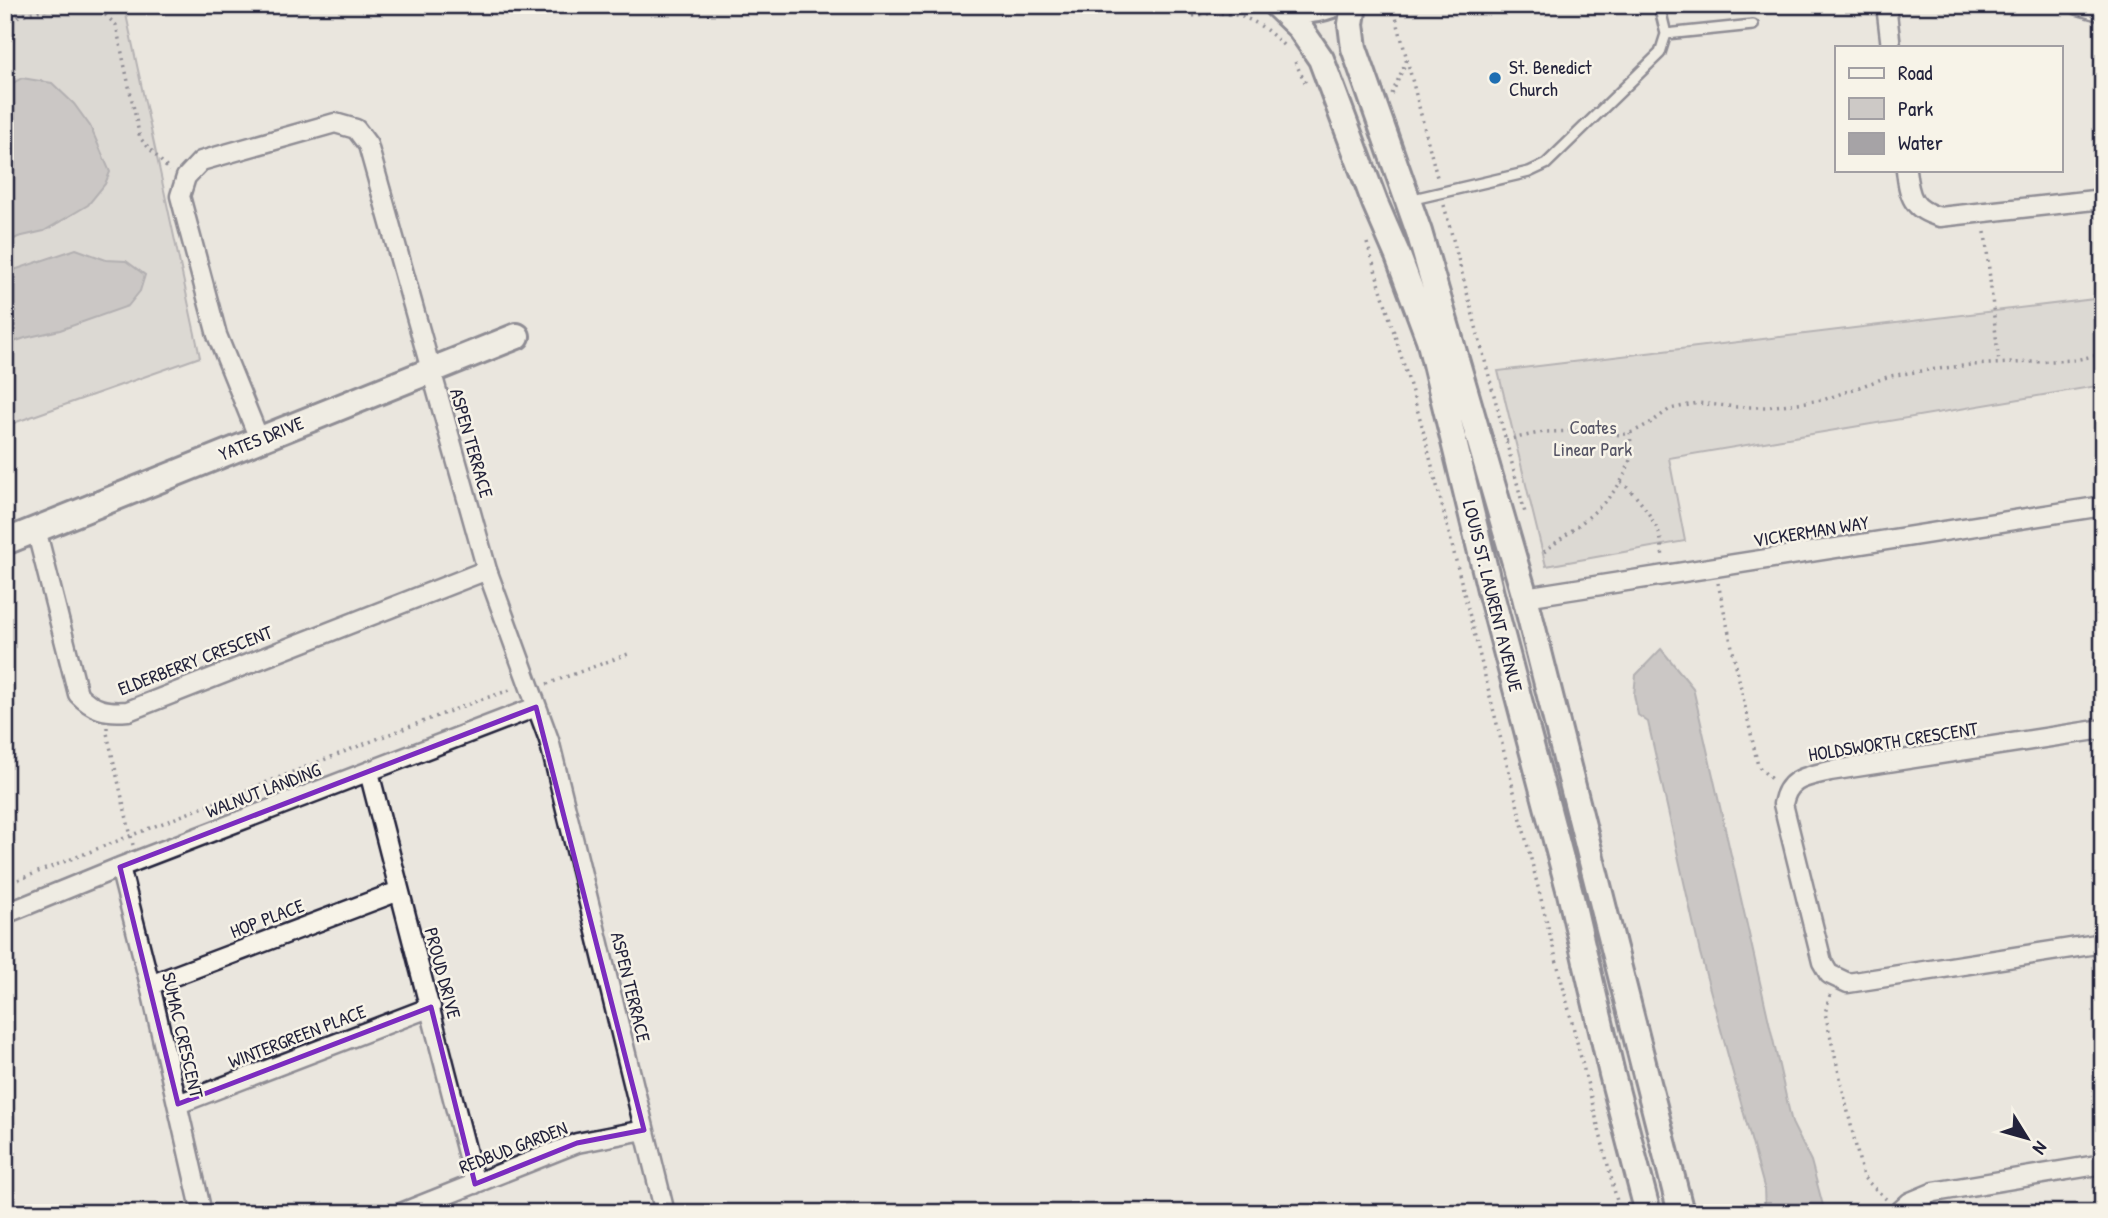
<svg xmlns="http://www.w3.org/2000/svg" width="2108" height="1218" font-family="'Patrick Hand',sans-serif">
	<style>
		.green { fill: #cdc9c6; stroke: #787680; stroke-width: 2 }
		.water { fill: #a6a3a6; stroke: #716f7b; stroke-width: 2 }
		.lines { fill: none; stroke-linecap: round; stroke-linejoin: round }
		.lane-casing { stroke: #22223b; stroke-width: 14 }
		.street-casing { stroke: #22223b; stroke-width: 23 }
		.secondary-casing { stroke: #22223b; stroke-width: 30 }
		.path { stroke: #22223b; stroke-width: 3.5; stroke-dasharray: 2 5; stroke-linecap: butt }
		.lane { stroke: #f7f3e8; stroke-width: 9 }
		.street { stroke: #f7f3e8; stroke-width: 18 }
		.secondary { stroke: #f7f3e8; stroke-width: 24 }
		.marked { fill: none; stroke: #7b2cbf; stroke-width: 5; stroke-linejoin: round }
		.poi-dot { fill: #1f6fb2; stroke: #f7f3e8; stroke-width: 2.5 }
		.labels { text-anchor: middle; dominant-baseline: central; stroke-width: 5; stroke-linejoin: round; paint-order: stroke }
		.poi-label { font-size: 19px; fill: #22223b; stroke: #f7f3e8; text-anchor: start }
		.park-label { font-size: 19px; fill: #555465; stroke: #f7f3e8 }
		.street-label { font-size: 19px; fill: #22223b; stroke: #f7f3e8 }
	</style>
	<rect width="100%" height="100%" fill="#eae6de"/>
	<filter id="ink" filterUnits="userSpaceOnUse"><feTurbulence type="fractalNoise" baseFrequency=".0143" numOctaves="2"/><feDisplacementMap in="SourceGraphic" scale="14" xChannelSelector="R" yChannelSelector="G"/><feConvolveMatrix kernelMatrix="1 2 1 2 8 2 1 2 1" color-interpolation-filters="sRGB"/></filter>
	<g filter="url(#ink)">
		<path class="green" d="M 5,5 L 124,5 L 200,357 L 5,426 Z
			M 2103,298 L 2103,385 L 1669,458 L 1685,541 L 1546,566 L 1498,371 Z"/>
		<path class="water" d="M 22,78 L 52,83 L 74,104 L 90,126 L 110,172 L 105,184 L 88,205 L 44,231 L 18,237 L 5,244 L 5,87 Z
			M 76,249 L 106,260 L 126,261 L 145,275 L 140,291 L 128,306 L 60,330 L 25,338 L 5,345 L 5,273 Z
			M 1661,649 L 1693,688 L 1792,1123 L 1811,1161 L 1825,1213 L 1765,1213 L 1764,1187 L 1700,953 L 1648,722 L 1638,715 L 1634,695 L 1636,675 Z"/>
		<g class="lines">
			<defs>
				<path id="lane" d="M 1666,34 L 1753,25
					M 1409,200 L 1529,172 L 1546,164 L 1660,53 L 1666,34 L 1659,5"/>
				<path id="street" d="M 1886,5 L 1891,47
					M 2079,5 L 2103,12
					M 1906,170 C 1909,196 1912,210 1940,217 L 2103,199
					M 259,439 L 217,335 L 180,196 L 186,177 L 201,161 L 335,123 L 356,129 L 368,145 L 487,570 L 549,740 L 665,1213
					M 36,529 L 78,694 C 93,710 106,713 128,711 L 487,570
					M 1525,597 L 2103,506
					M 2103,729 L 1830,771 C 1807,777 1788,777 1783,804 L 1822,962 L 1829,974 L 1848,983 L 2103,943
					M 369,772 L 475,1184
					M 120,867 L 150,985 L 202,1213
					M 5,914 L 120,867 L 536,707
					M 150,985 L 399,891
					M 178,1104 L 431,1007
					M 401,1213 L 577,1143 L 644,1130
					M 1898,1213 L 1910,1202 L 1934,1192 L 2103,1164"/>
				<path id="secondary" d="M 1276,5 L 1299,27 L 1321,59 L 1375,203 L 1398,256 L 1429,339 L 1491,594 L 1570,893 L 1612,1074 L 1648,1213
					M 1279,5 C 1297,14 1315,11 1332,5
					M 1354,5 L 1351,24 L 1354,48 L 1419,232 L 1525,597 L 1681,1213
					M 5,542 L 517,336"/>
			</defs>
			<use href="#lane" class="lane-casing"/>
			<use href="#street" class="street-casing"/>
			<use href="#secondary" class="secondary-casing"/>
			<path class="path" d="M 95,5 L 116,25 L 140,138 L 170,171
				M 105,5 L 107,15
				M 1393,5 L 1438,181
				M 1193,16 C 1234,8 1256,17 1285,47
				M 5,23 L 21,15 L 64,5
				M 1295,62 L 1307,86
				M 1392,94 L 1407,59
				M 1444,205 L 1525,513
				M 1985,232 L 1999,364
				M 1367,243 L 1421,422 L 1620,1213
				M 1506,440 L 1544,432 L 1579,431 L 1621,435 L 1633,432 L 1650,423 L 1670,409 L 1698,403 L 1737,407 L 1766,407 L 1823,400 L 1890,376 L 1921,371 L 1970,365 L 2075,360 L 2103,354
				M 1621,482 C 1637,495 1653,517 1660,536 C 1662,543 1662,552 1663,559
				M 1544,552 C 1571,530 1617,501 1628,466 C 1632,456 1631,444 1630,433
				M 1718,583 L 1758,766 L 1773,781
				M 547,684 L 628,654
				M 107,727 L 107,733 L 133,845
				M 5,885 L 382,737 L 477,701 L 513,689
				M 1830,995 L 1825,1013 L 1863,1177 L 1886,1199"/>
			<use href="#lane" class="lane"/>
			<use href="#street" class="street"/>
			<use href="#secondary" class="secondary"/>
		</g>
	</g>
	<path d="M0 0H2108V1218H0ZM 536,707 L 644,1130 L 577,1143 L 475,1184 L 431,1007 L 178,1104 L 120,867 Z" fill="#eae6de" fill-opacity=".55" fill-rule="evenodd"/>
	<path class="marked" d="M 536,707 L 644,1130 L 577,1143 L 475,1184 L 431,1007 L 178,1104 L 120,867 Z"/>
	<circle class="poi-dot" cx="1495" cy="78" r="7"/>
	<g class="labels">
		<g class="poi-label">
			<text x="1509" y="67">St. Benedict<tspan x="1509" dy="22">Church</tspan></text>
		</g>
		<g class="park-label">
			<text x="1593" y="427">Coates<tspan x="1593" dy="22">Linear Park</tspan></text>
		</g>
		<g class="street-label">
			<text transform="translate(261 438) rotate(-22)">YATES DRIVE</text>
			<text transform="translate(472 443) rotate(74)">ASPEN TERRACE</text>
			<text transform="translate(1811 531) rotate(-9)">VICKERMAN WAY</text>
			<text transform="translate(1493 596) rotate(76)">LOUIS ST. LAURENT AVENUE</text>
			<text transform="translate(195 660) rotate(-21)">ELDERBERRY CRESCENT</text>
			<text transform="translate(1893 741) rotate(-9)">HOLDSWORTH CRESCENT</text>
			<text transform="translate(263 790) rotate(-21)">WALNUT LANDING</text>
			<text transform="translate(267 918) rotate(-21)">HOP PLACE</text>
			<text transform="translate(443 973) rotate(75)">PROUD DRIVE</text>
			<text transform="translate(631 987) rotate(76)">ASPEN TERRACE</text>
			<text transform="translate(183 1035) rotate(77)">SUMAC CRESCENT</text>
			<text transform="translate(297 1036) rotate(-21)">WINTERGREEN PLACE</text>
			<text transform="translate(513 1147) rotate(-21)">REDBUD GARDEN</text>
		</g>
	</g>
	<rect width="2108" height="1218" fill="none" stroke="#f7f3e8" stroke-width="28"/>
	<rect x="14" y="14" width="2080" height="1190" fill="none" stroke="#22223b" stroke-width="2.5" filter="url(#ink)"/>
	<rect x="1835" y="46" width="228" height="126" fill="#f7f3e8" stroke="#a29fa3" stroke-width="2"/>
	<rect x="1849" y="68" width="35" height="10" fill="#f7f3e8" stroke="#a29fa3" stroke-width="2"/>
	<text x="1898" y="80" font-size="21" fill="#22223b">Road</text>
	<rect x="1849" y="98" width="35" height="21" fill="#cdc9c6" stroke="#a29fa3" stroke-width="2"/>
	<text x="1898" y="116" font-size="21" fill="#22223b">Park</text>
	<rect x="1849" y="133" width="35" height="21" fill="#a6a3a6" stroke="#a29fa3" stroke-width="2"/>
	<text x="1898" y="150" font-size="21" fill="#22223b">Water</text>
	<g transform="translate(2027 1138) rotate(127)" stroke="#f7f3e8" stroke-width="5" paint-order="stroke">
	<path d="M0-5L12 26L0 18L-12 26Z" fill="#22223b"/>
	<text y="-10" font-size="19" font-weight="bold" text-anchor="middle" fill="#22223b">N</text>
	</g>
</svg>
